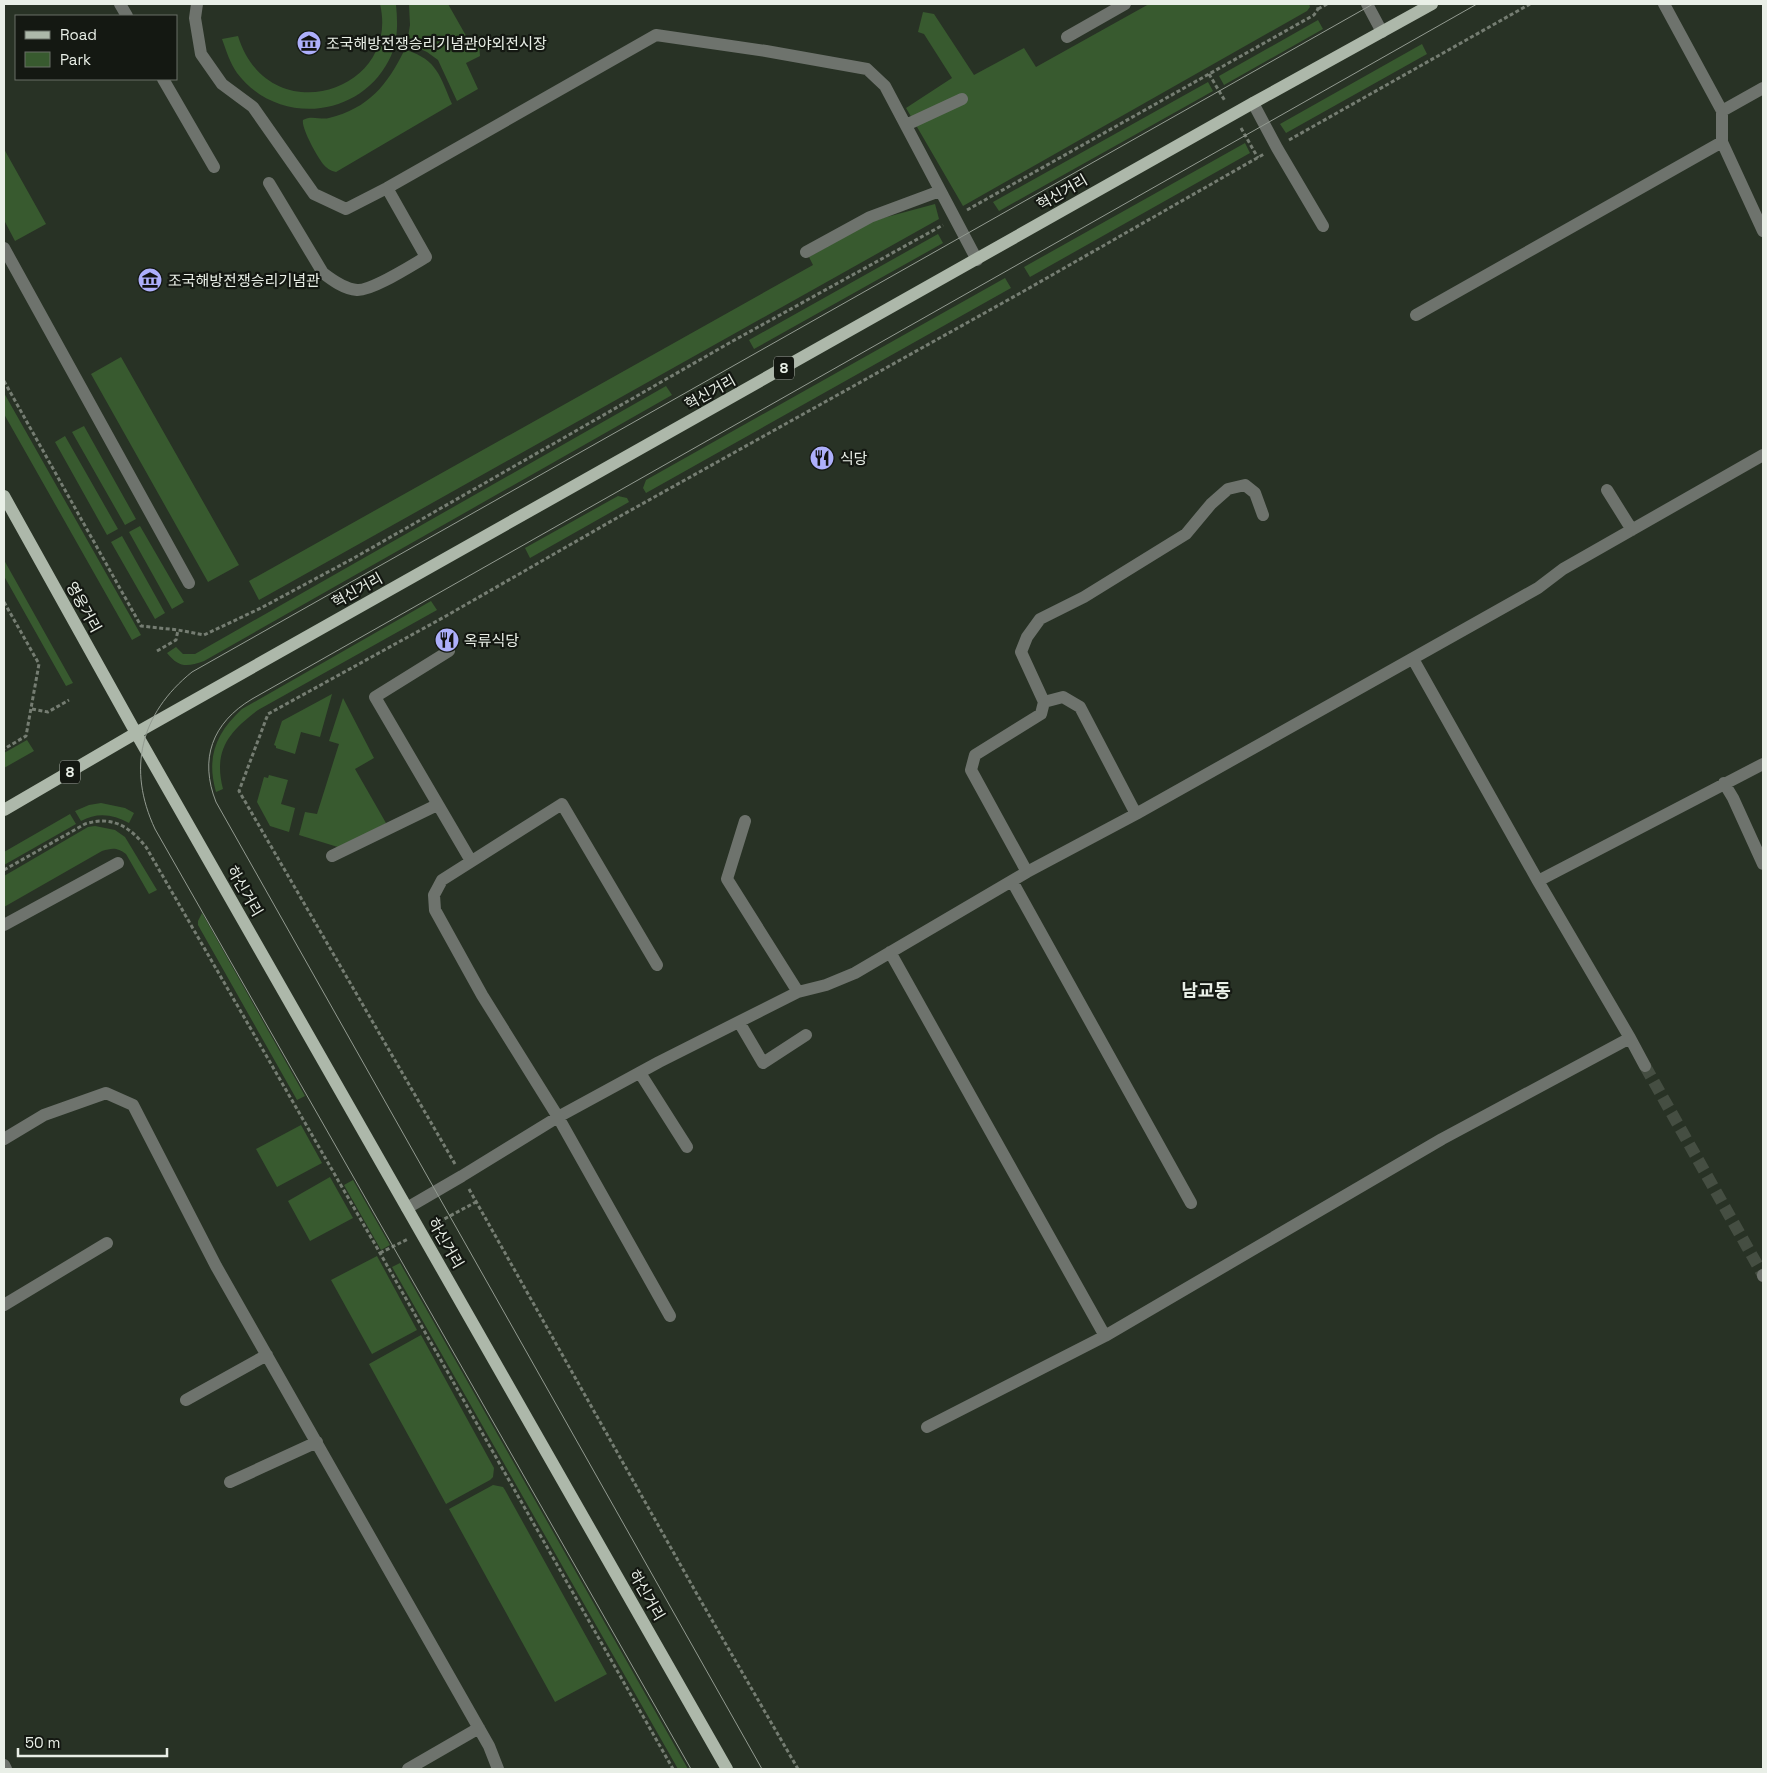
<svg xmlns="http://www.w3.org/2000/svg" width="1767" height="1773" font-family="'Space Grotesk','Noto Sans KR',sans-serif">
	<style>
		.green { fill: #385a2f }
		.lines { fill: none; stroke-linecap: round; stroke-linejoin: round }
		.minor-tunnel { stroke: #454e42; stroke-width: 12; stroke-dasharray: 12 6; stroke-linecap: butt }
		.path { stroke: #757d72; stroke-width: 3; stroke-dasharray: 4 2.5; stroke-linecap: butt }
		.minor { stroke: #6e736d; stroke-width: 12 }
		.major { stroke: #adb8aa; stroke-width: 12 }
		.tram { stroke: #939b91; stroke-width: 1 }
		.labels { text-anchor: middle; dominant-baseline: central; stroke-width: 4.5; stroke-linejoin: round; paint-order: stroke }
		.shield { fill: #141812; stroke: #a9aea7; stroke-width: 1 }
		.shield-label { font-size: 14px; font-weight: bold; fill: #e9efe7 }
		.poi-label { font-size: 15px; fill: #e9efe7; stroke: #141812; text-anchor: start }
		.street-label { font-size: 15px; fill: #e9efe7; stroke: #141812 }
		.quarter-label { font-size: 18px; font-weight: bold; fill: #e9efe7; stroke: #141812 }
	</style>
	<rect width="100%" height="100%" fill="#283225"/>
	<path class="green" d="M 380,4 L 396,5 C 398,24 398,43 389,60 C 359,119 277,126 237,73 C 230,63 226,50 222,39 L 238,36 C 268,133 401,93 380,4 Z
		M 409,4 L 448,4 L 469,41 L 479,44 L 480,56 L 466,63 L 478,89 L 457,101 L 438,60 L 427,52 L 407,43 L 410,25 Z
		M 1149,4 L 1309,4 L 1310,7 L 1307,11 L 963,206 L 906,108 L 952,78 L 924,34 L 918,32 L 923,12 L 934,14 L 974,75 L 1024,48 L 1036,67 Z
		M 1318,20 L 1323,29 L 1224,85 L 1219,76 Z
		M 1422,44 L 1427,54 L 1286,133 L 1280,124 Z
		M 406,50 C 438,60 440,77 452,104 L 336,172 C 331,171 326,168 323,164 C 317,156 301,128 303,120 C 311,115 321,120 329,118 C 369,108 387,85 404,51 Z
		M 1208,82 L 1213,91 L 999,211 L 993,202 Z
		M 1245,143 L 1250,153 L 1030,277 L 1024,267 Z
		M 4,149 L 46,224 L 15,241 L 4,220 Z
		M 935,204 L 939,219 L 259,600 L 249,581 L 813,265 L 809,257 L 872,221 Z
		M 938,234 L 943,243 L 754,349 L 749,340 Z
		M 1005,278 L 1011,288 L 646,493 L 643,488 L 646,480 Z
		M 121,357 L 239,565 L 208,582 L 91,374 Z
		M 666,386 L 672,395 L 204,661 C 187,667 179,668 167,653 L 176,647 L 183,654 L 195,654 Z
		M 4,393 L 141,635 L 132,640 L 4,414 Z
		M 84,426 L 136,519 L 125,525 L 72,432 Z
		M 65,436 L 118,529 L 107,535 L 55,442 Z
		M 618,496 L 627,498 L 629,502 L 530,558 L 525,548 Z
		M 140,526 L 184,602 L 172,609 L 129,532 Z
		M 122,536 L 165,613 L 155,619 L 111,542 Z
		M 4,560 L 73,683 L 66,686 L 4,576 Z
		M 431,601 L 437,610 L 258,710 C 229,732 213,750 223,789 L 216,792 C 206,757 216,733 242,709 Z
		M 332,694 L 320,737 L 301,732 L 295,754 L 276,748 L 276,746 L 274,745 L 282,721 Z
		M 343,698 L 374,758 L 355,769 L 386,823 L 341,848 L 299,835 L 305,812 L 317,814 L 339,744 L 329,741 Z
		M 27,740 L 34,751 L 4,768 L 4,753 Z
		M 269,775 L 288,780 L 281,804 L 295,808 L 289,832 L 270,826 L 257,802 L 264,777 L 268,778 Z
		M 101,803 L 125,808 L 134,813 L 129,823 C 113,814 97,812 81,821 L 75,811 L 89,805 Z
		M 70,814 L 76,824 L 4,865 L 4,852 Z
		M 95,826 L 115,830 L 125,837 L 157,890 L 149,894 L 126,854 C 117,847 112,848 102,851 L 4,907 L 4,876 L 88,827 Z
		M 202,913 L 305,1096 L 297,1100 L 198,925 L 198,921 Z
		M 301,1125 L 322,1163 L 277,1187 L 256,1149 Z
		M 330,1177 L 353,1218 L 310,1241 L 288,1201 Z
		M 353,1180 L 390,1245 L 381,1250 L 344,1185 Z
		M 377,1256 L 417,1330 L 372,1354 L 331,1280 Z
		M 400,1263 L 688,1769 L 678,1769 L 392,1267 Z
		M 421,1335 L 494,1468 L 493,1477 L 490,1480 L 446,1504 L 369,1364 Z
		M 493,1485 L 503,1487 L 505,1490 L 607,1674 L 555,1702 L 449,1509 Z"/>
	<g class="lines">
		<path class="minor-tunnel" d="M 1645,1066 L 1763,1275"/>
		<path class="path" d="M 1318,9 L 1327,4
			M 1209,74 L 1225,101
			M 1241,128 L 1258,158
			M 1289,140 L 1530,4
			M 967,210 L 1314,15 L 1318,9 L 1317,4
			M 4,381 L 141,626 L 178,630 L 204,635 L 261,608 L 354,558 L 731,342 L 943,225
			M 4,602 L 39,664 L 26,736 L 4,749
			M 157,651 L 176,640 L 178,630
			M 32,709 L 48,712 L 69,700
			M 4,870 L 85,824 C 112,815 130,827 146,847 L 380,1253 L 673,1769
			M 455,1164 L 239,791 L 268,714 L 446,616 L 615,519 L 1024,291 L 1264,154
			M 469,1189 L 698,1596 L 798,1769
			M 433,1225 L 476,1202
			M 380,1253 L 408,1239"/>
		<path class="minor" d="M 120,4 L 127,16
			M 197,4 L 195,18 L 201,54 L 222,84 L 253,107 L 314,194 L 346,209 L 387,188 L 656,35 L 766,51 L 867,69 L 885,86 L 977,260
			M 1367,4 L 1382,32
			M 1664,4 L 1722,111 L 1763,88
			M 1067,37 L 1125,4
			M 163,79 L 214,167
			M 1253,103 L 1277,148 L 1323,226
			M 906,125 L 962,99
			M 1722,142 L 1763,231
			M 269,183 L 323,273 C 332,280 344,289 357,290 C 372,291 412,265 426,257 L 387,188
			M 4,248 L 189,583
			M 806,252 L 870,217 L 940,191
			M 1416,315 L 1722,142 L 1722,111
			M 1607,490 L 1632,530
			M 449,651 L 375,697 L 471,861
			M 1413,659 L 1538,881 L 1630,1038
			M 1044,702 L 1063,697 L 1080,707 L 1136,814
			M 1724,783 L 1733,798 L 1763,864
			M 745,821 L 727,879 L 798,992 L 826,985 L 855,973 L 1027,872 L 1136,814 L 1538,588 L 1563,569 L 1763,455
			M 332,856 L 437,805
			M 1027,872 L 971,770 L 975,755 L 1041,714 L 1044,702 L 1021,652 L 1027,637 L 1040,619 L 1084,597 L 1186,534 L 1211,504 L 1228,489 L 1245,485 L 1255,493 L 1263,515
			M 1012,881 L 1191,1203
			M 1538,881 L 1763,764
			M 4,925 L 118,863
			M 890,952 L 1105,1336
			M 657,965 L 562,804 L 442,880 L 434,895 L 435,910 L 482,995 L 558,1117 L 670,1316
			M 739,1022 L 763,1063 L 806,1035
			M 640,1073 L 687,1147
			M 4,1139 L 44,1115 L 106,1093 L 133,1105 L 216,1266 L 489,1746 L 498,1769
			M 407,1208 L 462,1176 L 558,1117 L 659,1062 L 798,992
			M 1763,1275 L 1763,1276
			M 4,1305 L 107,1243
			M 186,1400 L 267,1355
			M 927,1427 L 1105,1336 L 1442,1139 L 1630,1038 L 1645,1066
			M 230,1482 L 317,1442
			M 4,1765 L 6,1769
			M 408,1769 L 479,1728"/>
		<path class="major" d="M 4,496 L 136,733 L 727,1769
			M 4,810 L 136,733 L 1253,103 L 1432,4"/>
		<path class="tram" d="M 691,1769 L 155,829 C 127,769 140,714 192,672 L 1373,4
			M 762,1769 L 216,802 C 199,759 212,723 252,699 L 1477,4"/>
	</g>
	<defs>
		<symbol id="museum-disc" viewBox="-11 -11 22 22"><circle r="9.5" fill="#adaffb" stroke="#141812"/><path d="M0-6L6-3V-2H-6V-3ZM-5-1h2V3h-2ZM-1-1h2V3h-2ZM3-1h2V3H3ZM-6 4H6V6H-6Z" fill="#111"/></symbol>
		<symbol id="restaurant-disc" viewBox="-11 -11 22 22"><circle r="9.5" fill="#adaffb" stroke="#141812"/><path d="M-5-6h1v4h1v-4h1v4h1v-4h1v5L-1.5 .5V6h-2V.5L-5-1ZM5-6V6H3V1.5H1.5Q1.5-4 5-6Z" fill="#111"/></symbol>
	</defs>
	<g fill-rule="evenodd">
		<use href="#museum-disc" x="295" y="29" width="28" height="28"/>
		<use href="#museum-disc" x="136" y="266" width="28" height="28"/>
		<use href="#restaurant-disc" x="808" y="444" width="28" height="28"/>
		<use href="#restaurant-disc" x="433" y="626" width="28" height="28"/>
	</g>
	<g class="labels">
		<g class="shield">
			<rect x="774" y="356.5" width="20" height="23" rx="4"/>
			<rect x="60" y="760.5" width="20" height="23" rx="4"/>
		</g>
		<g class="shield-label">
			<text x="784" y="368">8</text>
			<text x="70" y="772">8</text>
		</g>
		<g class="poi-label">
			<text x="326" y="43">조국해방전쟁승리기념관야외전시장</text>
			<text x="168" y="280">조국해방전쟁승리기념관</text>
			<text x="840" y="458">식당</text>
			<text x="464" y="640">옥류식당</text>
		</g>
		<g class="street-label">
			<text transform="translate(1062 192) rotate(-30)">혁신거리</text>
			<text transform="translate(710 392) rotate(-29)">혁신거리</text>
			<text transform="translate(357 590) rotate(-29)">혁신거리</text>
			<text transform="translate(84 607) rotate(61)">영웅거리</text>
			<text transform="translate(245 891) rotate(60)">하신거리</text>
			<text transform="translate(446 1243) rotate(60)">하신거리</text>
			<text transform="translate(647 1595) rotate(60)">하신거리</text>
		</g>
		<g class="quarter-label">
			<text x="1206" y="990">남교동</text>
		</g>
	</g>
	<rect width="1767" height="1773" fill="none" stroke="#e9efe7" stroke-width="10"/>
	<rect x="15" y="15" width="162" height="65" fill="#141812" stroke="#696e67"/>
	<rect x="25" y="31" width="25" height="8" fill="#adb8aa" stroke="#696e67"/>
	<text x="60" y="40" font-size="15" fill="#e9efe7">Road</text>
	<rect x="25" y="52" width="25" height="15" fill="#385a2f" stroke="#696e67"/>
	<text x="60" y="65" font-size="15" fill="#e9efe7">Park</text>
	<path d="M18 1748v8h149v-8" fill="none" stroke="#e9efe7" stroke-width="2.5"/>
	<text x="25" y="1748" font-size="15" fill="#e9efe7" stroke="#141812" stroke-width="4" paint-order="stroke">50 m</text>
</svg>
